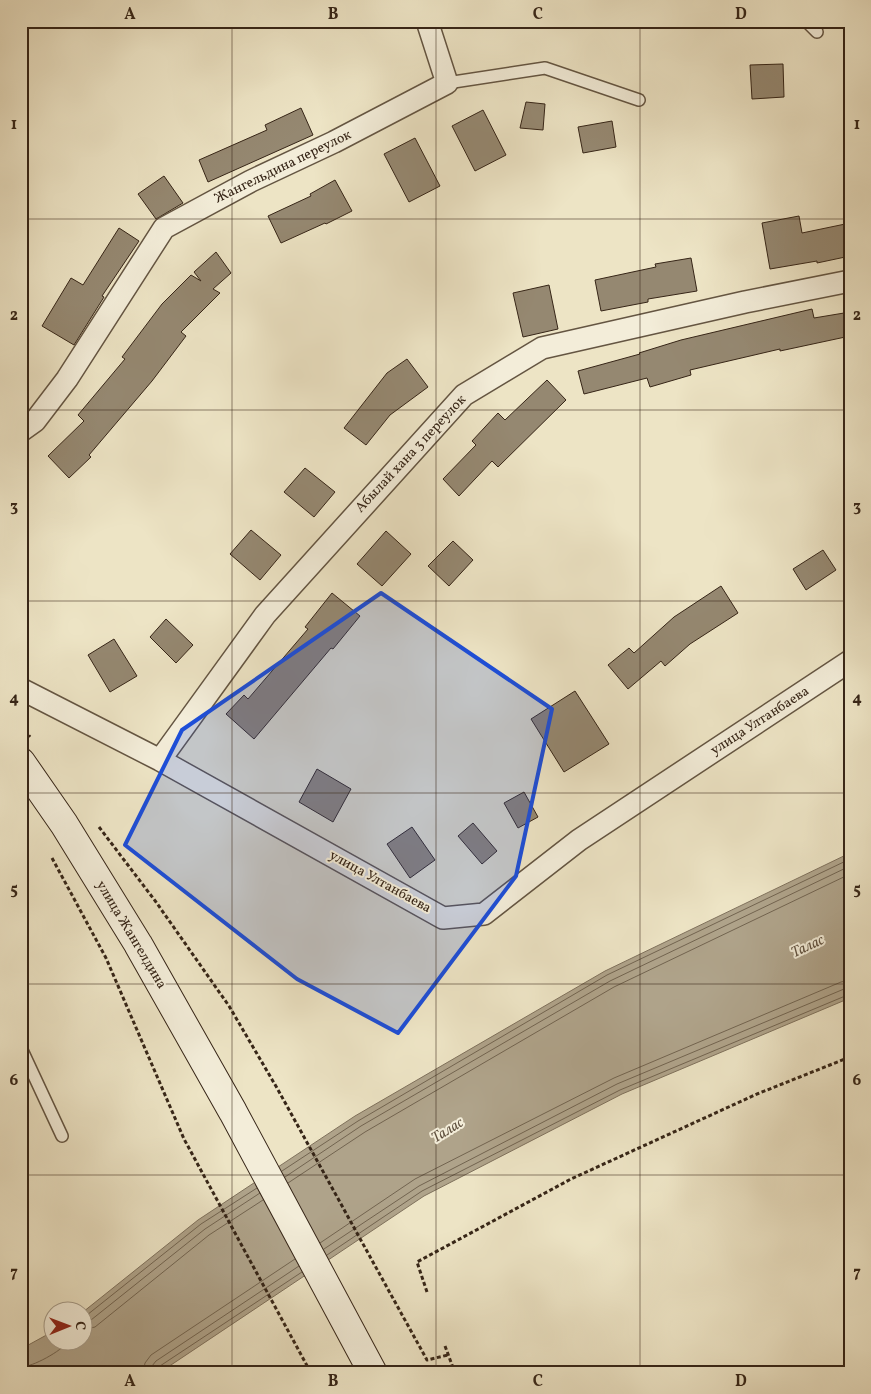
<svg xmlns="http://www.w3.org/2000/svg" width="871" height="1394" font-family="Vollkorn,serif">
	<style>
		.water { fill: #afa38a; stroke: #7f715c }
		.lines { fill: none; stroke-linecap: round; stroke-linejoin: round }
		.shore { stroke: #726450; stroke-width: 1 }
		.building { fill: #958871; stroke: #362517 }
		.lane-casing { stroke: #645542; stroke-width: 14 }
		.street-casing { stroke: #645542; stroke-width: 24 }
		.secondary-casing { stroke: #362517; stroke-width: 30 }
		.path { stroke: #362517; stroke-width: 3; stroke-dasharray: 4 2.5; stroke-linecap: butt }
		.lane { stroke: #f3edd9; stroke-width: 11 }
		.street { stroke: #f3edd9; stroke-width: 21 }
		.secondary { stroke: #f3edd9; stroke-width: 28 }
		.marked { fill: #1d4ed8; fill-opacity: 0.2; stroke: #1d4ed8; stroke-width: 4; stroke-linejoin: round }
		.grid { fill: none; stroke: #362517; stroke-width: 1; stroke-opacity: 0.55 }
		.labels { text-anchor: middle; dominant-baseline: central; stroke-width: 4; stroke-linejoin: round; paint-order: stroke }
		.street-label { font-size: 14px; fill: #362517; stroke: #f3edd9 }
		.water-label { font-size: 15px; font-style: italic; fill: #60513f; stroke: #f3edd9 }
		.neatline { fill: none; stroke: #362517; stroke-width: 2 }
		.grid-label { font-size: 16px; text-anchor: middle; font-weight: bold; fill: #362517 }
	</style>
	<rect width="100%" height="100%" fill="#ede4c5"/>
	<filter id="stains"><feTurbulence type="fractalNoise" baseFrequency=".004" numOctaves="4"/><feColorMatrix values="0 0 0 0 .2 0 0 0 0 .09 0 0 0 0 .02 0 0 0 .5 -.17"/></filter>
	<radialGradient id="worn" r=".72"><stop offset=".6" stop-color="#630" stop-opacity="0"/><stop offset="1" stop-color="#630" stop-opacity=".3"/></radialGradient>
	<path class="water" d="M 850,853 L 850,998 L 622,1094 L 424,1196 L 159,1373 L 21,1373 L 21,1349 L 52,1332 L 52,1342 L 82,1342 L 83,1312 L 198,1220 L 355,1116 L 605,971 Z"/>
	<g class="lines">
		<path class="shore" d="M 282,1171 L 358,1121 L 607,975 L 850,859
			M 285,1177 L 361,1126 L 610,981 L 850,866
			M 288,1183 L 365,1132 L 614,987 L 850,874
			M 320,1243 L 415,1179 L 614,1078 L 841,982 L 850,980
			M 324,1249 L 419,1186 L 617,1084 L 844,989 L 850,988
			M 327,1255 L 422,1191 L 620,1090 L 850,994
			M 82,1317 L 87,1315 L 201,1224 L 257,1188
			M 82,1323 L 91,1320 L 205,1229 L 260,1193
			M 82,1330 L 95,1327 L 209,1235 L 263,1200
			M 21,1367 C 33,1367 61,1351 68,1342
			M 143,1373 L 145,1363 L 151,1355 L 295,1259
			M 151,1373 L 152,1366 L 156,1361 L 299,1266
			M 157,1373 L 160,1366 L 302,1272"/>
	</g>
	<path class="building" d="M 783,64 L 784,97 L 752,99 L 750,65 Z
		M 526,102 L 545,104 L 543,130 L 520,128 Z
		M 301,108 L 313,135 L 208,182 L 199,160 L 267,130 L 265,125 Z
		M 483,110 L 506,155 L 475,171 L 452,126 Z
		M 612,121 L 616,147 L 583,153 L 578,127 Z
		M 415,138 L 440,186 L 409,202 L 384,154 Z
		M 164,176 L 183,203 L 156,219 L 138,194 Z
		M 335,180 L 352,211 L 326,224 L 325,223 L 281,243 L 268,216 L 311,196 L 310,194 Z
		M 799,216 L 802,233 L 850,223 L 850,256 L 817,263 L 817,261 L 770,269 L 762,223 Z
		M 119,228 L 139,241 L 102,296 L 104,297 L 74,345 L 42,326 L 71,278 L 83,285 Z
		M 216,252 L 231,273 L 213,289 L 220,293 L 181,332 L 186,336 L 152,381 L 89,455 L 91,457 L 69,478 L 48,456 L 84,421 L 78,415 L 125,359 L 122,357 L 162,304 L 191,275 L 201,281 L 194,272 Z
		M 691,258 L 697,291 L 648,299 L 648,302 L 601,311 L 595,280 L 656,267 L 655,264 Z
		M 549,285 L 558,329 L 523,337 L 513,293 Z
		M 812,309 L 814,318 L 850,312 L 850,336 L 780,351 L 780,349 L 690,370 L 691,375 L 650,387 L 647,378 L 584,394 L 578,371 L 640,354 L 639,353 L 681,340 Z
		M 407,359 L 428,387 L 390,415 L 366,445 L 344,428 L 387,373 Z
		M 547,380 L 566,400 L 498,467 L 492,461 L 459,496 L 443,479 L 476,445 L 472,441 L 498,413 L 505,420 Z
		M 305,468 L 335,492 L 314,517 L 284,492 Z
		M 251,530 L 281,555 L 260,580 L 230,554 Z
		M 386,531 L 411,554 L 382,586 L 357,564 Z
		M 453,541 L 473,560 L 449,586 L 428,566 Z
		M 823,550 L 836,570 L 806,590 L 793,569 Z
		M 721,586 L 738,613 L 690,644 L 665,666 L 661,661 L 628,689 L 608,665 L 629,648 L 634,653 L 674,617 Z
		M 332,593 L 360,616 L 333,649 L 331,648 L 254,739 L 226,714 L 244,695 L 248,699 L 308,629 L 305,627 Z
		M 166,619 L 193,645 L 176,663 L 150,637 Z
		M 114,639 L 137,676 L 110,692 L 88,655 Z
		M 575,691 L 609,744 L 564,772 L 531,719 Z
		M 317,769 L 351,789 L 333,822 L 299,802 Z
		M 524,792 L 538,817 L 518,828 L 504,803 Z
		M 473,823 L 497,851 L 482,864 L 458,836 Z
		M 412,827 L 435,860 L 410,878 L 387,844 Z"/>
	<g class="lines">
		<defs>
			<path id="lane" d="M 806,21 L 817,32
				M 447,83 L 545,68 L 639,100
				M 21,1048 L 62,1136"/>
			<path id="street" d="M 21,431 L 35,421 L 67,379 L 164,228 L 251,181 L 334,142 L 447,83 L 427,21
				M 21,689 L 160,760 L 443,918 L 484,914 L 579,840 L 850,661
				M 160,760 L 265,615 L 464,395 L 542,348 L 745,302 L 850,281"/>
			<path id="secondary" d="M 21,762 L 64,824 L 138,944 L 233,1112 L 373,1373"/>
		</defs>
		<use href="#lane" class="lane-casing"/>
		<use href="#street" class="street-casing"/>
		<use href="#secondary" class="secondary-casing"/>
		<path class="path" d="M 21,725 L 30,737
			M 99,827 L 156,902 L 229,1006 L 277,1088 L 427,1360 L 448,1355
			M 52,858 L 106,958 L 184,1139 L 311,1373
			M 427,1292 L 417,1262 L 571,1179 L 757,1094 L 850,1057
			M 445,1346 L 455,1373"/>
		<use href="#lane" class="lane"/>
		<use href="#street" class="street"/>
		<use href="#secondary" class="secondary"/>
	</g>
	<path class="marked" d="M 381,593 L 552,709 L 516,876 L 398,1033 L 297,979 L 125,845 L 182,730 Z"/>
	<path class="grid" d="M 232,21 L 232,1373M 436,21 L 436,1373M 640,21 L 640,1373M 21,219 L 850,219M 21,410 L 850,410M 21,601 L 850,601M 21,793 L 850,793M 21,984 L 850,984M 21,1175 L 850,1175"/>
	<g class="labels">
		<g class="street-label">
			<text transform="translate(283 167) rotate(-26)">Жангельдина переулок</text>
			<text transform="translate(411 454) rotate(-47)">Абылай хана 3 переулок</text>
			<text transform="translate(760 721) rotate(-33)">улица Ултанбаева</text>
			<text transform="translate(380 882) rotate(29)">улица Ултанбаева</text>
			<text transform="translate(131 935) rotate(59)">улица Жангелдина</text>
		</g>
		<g class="water-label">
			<text transform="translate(808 947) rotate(-25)">Талас</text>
			<text transform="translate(448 1131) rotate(-32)">Талас</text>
		</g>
	</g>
	<rect width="871" height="1394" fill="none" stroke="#ede4c5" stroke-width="55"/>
	<g transform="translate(68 1326) rotate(89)"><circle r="24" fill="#f3edd9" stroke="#a79d8b"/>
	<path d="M0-4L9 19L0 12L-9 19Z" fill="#8f2418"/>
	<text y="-8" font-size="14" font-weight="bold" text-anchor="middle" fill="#362517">С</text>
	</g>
	<rect x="28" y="28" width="816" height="1338" class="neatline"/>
	<g class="grid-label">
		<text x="130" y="19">A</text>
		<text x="333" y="19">B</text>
		<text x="538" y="19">C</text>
		<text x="741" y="19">D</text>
		<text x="14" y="129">1</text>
		<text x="857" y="129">1</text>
		<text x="14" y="320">2</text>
		<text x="857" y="320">2</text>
		<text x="14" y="511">3</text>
		<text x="857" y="511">3</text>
		<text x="14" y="703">4</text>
		<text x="857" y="703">4</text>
		<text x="14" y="894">5</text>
		<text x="857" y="894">5</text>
		<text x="14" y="1085">6</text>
		<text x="857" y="1085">6</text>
		<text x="14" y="1277">7</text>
		<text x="857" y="1277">7</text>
		<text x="130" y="1386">A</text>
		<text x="333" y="1386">B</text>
		<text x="538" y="1386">C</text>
		<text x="741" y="1386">D</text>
	</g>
	<rect width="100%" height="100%" filter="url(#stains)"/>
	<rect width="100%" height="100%" fill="url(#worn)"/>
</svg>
